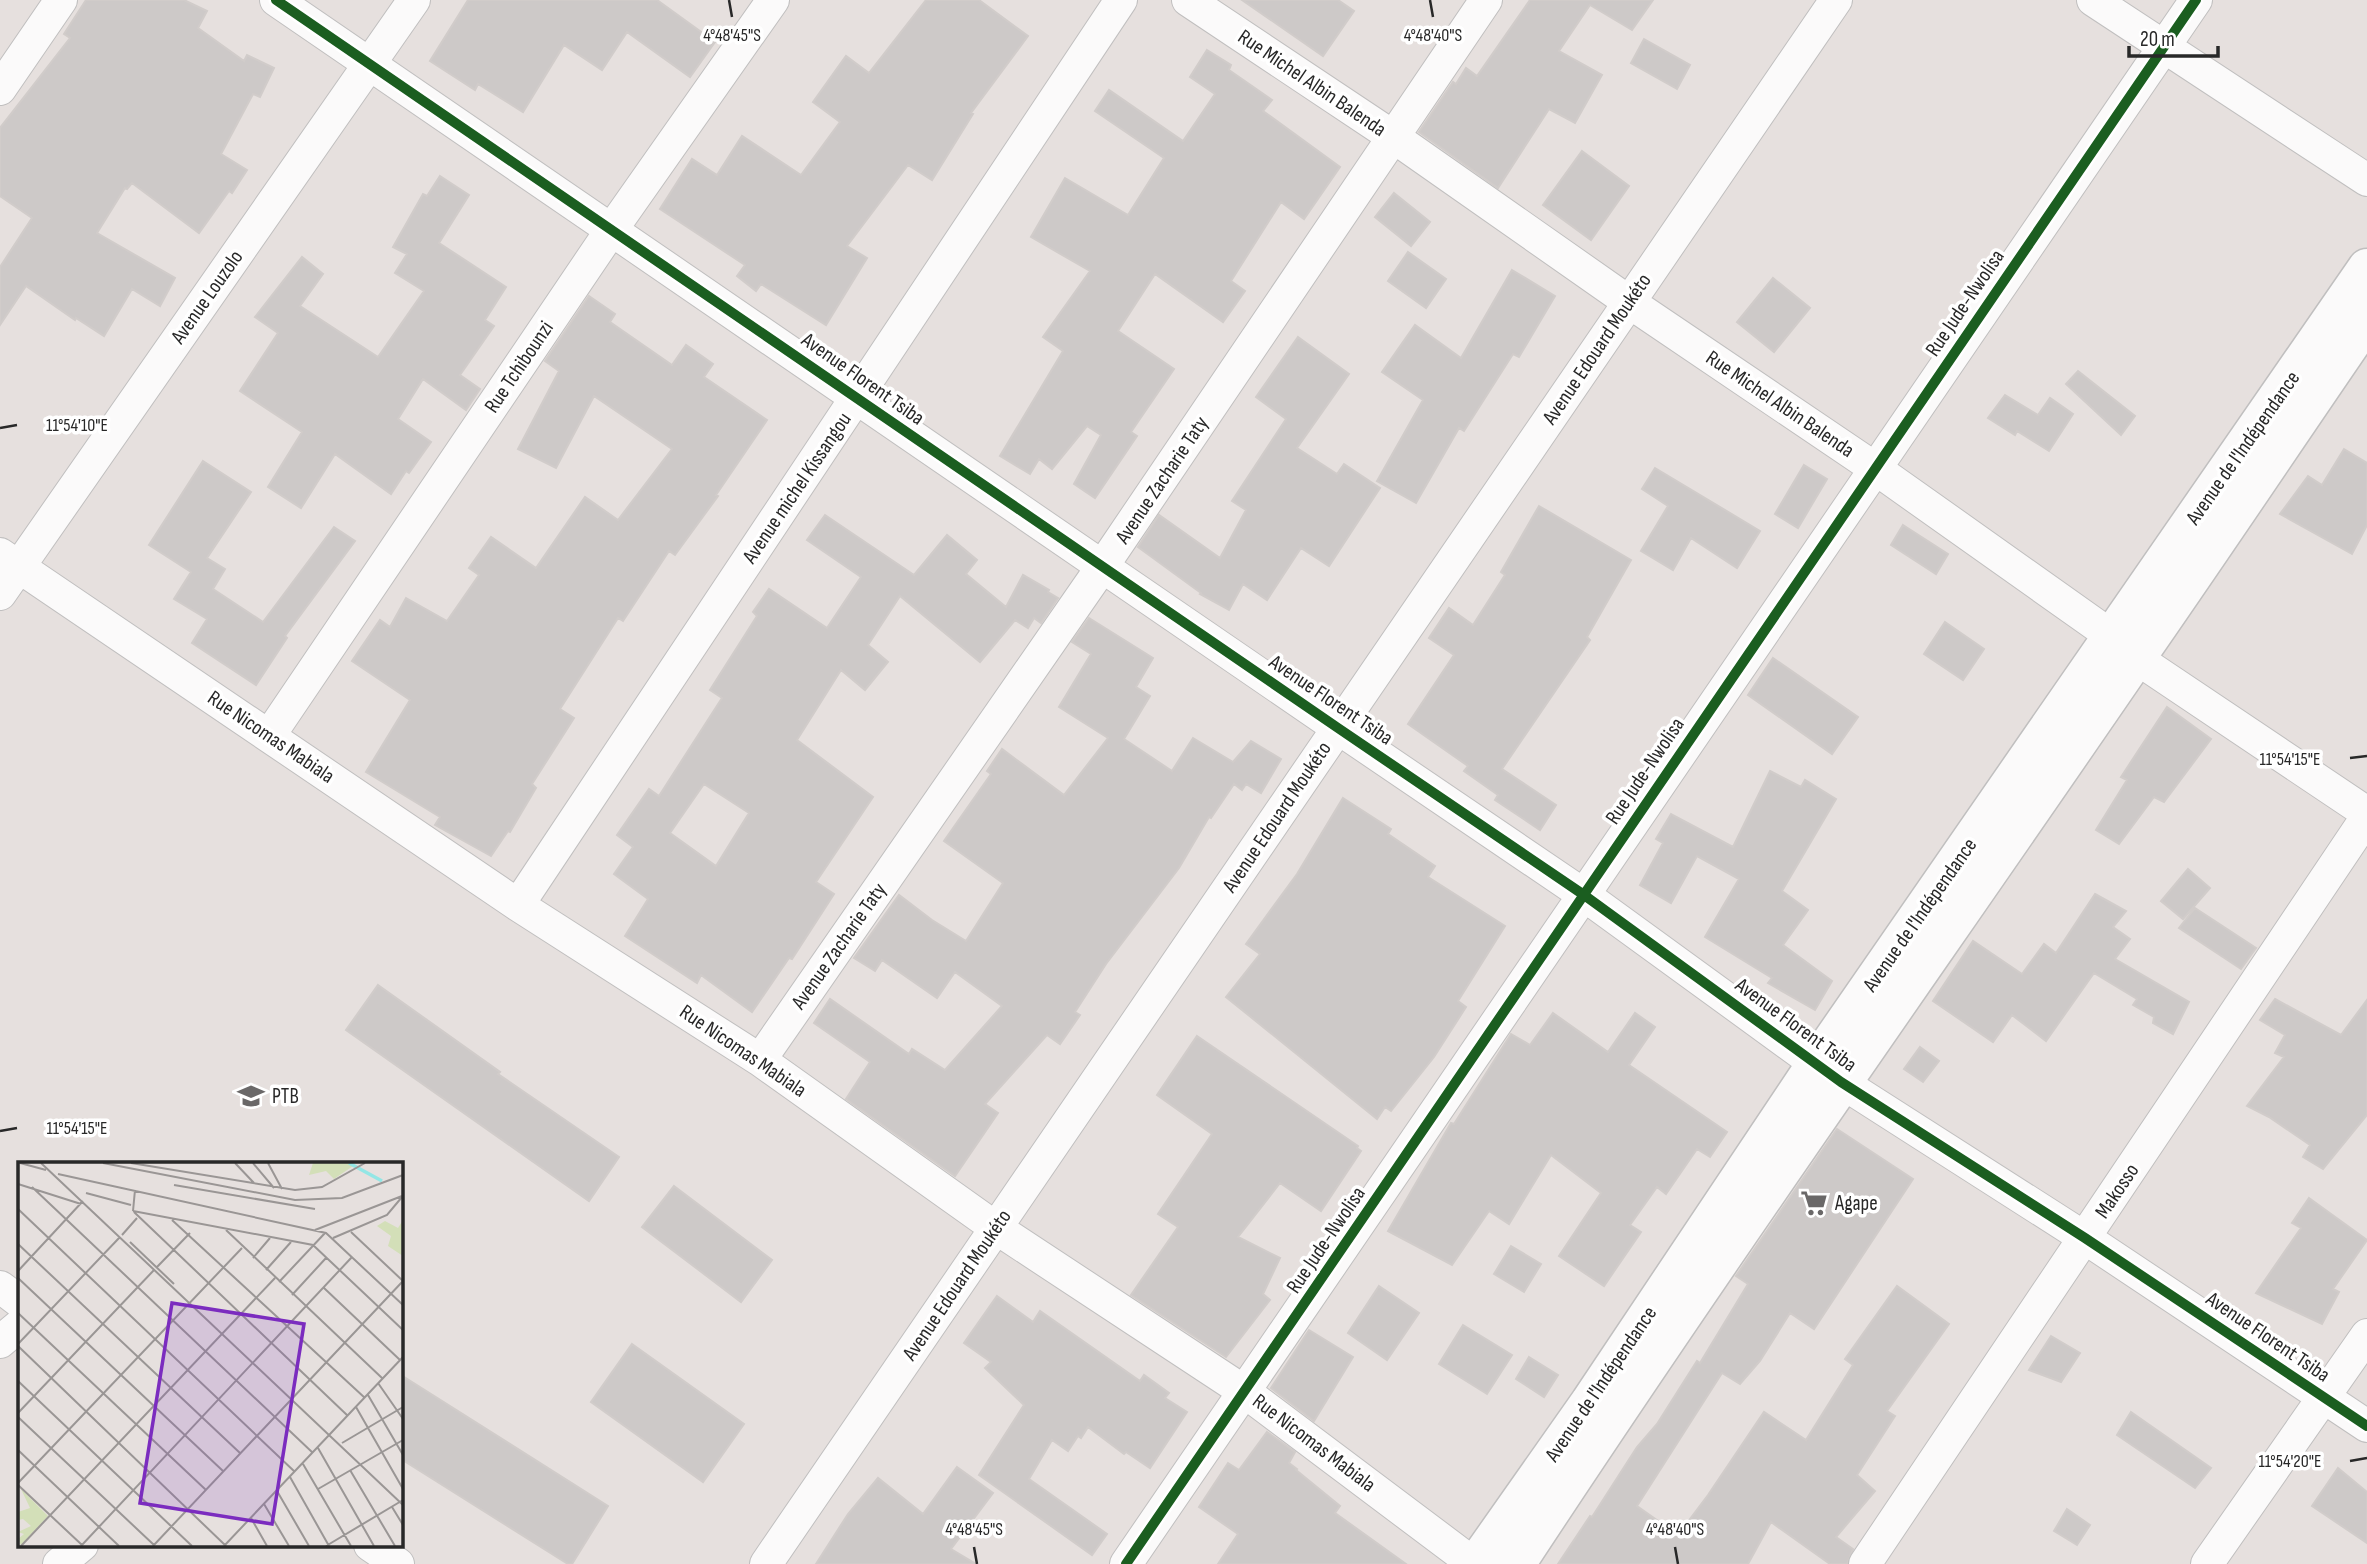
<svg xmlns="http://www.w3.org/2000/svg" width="2367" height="1564" font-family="'Sofia Sans Condensed',sans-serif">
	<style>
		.building { fill: #cdc9c8; stroke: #d1ccca; stroke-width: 2; fill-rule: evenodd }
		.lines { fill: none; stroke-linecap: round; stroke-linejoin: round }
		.street-casing { stroke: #c0bfbf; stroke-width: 34 }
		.secondary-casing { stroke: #c0bfbf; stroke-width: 41 }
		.street { stroke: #fbfafa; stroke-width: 32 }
		.secondary { stroke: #fbfafa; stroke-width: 38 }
		.cycleway-casing { stroke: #fff; stroke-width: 15 }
		.cycleway { stroke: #1b5e20; stroke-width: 10 }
		.ticks { fill: none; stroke: #282828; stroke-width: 2.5 }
		.labels { text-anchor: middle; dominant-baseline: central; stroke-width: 7; stroke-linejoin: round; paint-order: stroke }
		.street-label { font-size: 21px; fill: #282828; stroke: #fff }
		.poi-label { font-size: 21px; fill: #282828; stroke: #fff; text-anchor: start }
		.inset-river { fill: none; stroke: #93e6e5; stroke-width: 3.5 }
		.inset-road { fill: none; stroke: #9a9695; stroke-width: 2 }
		.view { fill: #7b2cbf; fill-opacity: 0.15; stroke: #7b2cbf; stroke-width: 3.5 }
		.inset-edge { fill: none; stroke: #282828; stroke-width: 3.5 }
		.ticks-label { font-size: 18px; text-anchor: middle; fill: #282828; stroke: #fff; stroke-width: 7; stroke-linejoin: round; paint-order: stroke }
	</style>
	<rect width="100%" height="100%" fill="#e6e0de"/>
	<path class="building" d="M 86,0 L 184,0 L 207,11 L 198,28 L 244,61 L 247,55 L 274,68 L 260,97 L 253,94 L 221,154 L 247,170 L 232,193 L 229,191 L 199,233 L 132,183 L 127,189 L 125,188 L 97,233 L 175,278 L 160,306 L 132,289 L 104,336 L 76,318 L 75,320 L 26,286 L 0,325 L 0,267 L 32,218 L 0,196 L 0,128 L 70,38 L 64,34 Z
		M 468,0 L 657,0 L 715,42 L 690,77 L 627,32 L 602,70 L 564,45 L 523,112 L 478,84 L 475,90 L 430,61 Z
		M 926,0 L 979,0 L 1028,36 L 971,113 L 973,114 L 932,180 L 908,165 L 847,246 L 867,258 L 826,325 L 761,284 L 756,291 L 737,276 L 745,265 L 660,209 L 692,159 L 717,175 L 742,136 L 801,175 L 840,122 L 813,102 L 846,56 L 869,73 Z
		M 1242,0 L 1338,0 L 1354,11 L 1323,56 Z
		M 1530,0 L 1653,0 L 1632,30 L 1590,5 L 1559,51 L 1602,75 L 1575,123 L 1549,109 L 1498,188 L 1419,132 L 1453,82 L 1456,84 L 1466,68 L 1477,76 Z
		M 1644,39 L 1690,65 L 1677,89 L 1631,63 Z
		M 1207,50 L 1231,65 L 1229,70 L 1272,100 L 1263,111 L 1340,167 L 1304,219 L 1281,202 L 1231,281 L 1245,291 L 1223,322 L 1155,274 L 1118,331 L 1174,369 L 1131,432 L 1137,436 L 1095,498 L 1074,484 L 1101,435 L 1087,426 L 1052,469 L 1039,459 L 1030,474 L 1000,456 L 1063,351 L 1043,337 L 1090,271 L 1031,237 L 1065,178 L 1128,215 L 1164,158 L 1095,111 L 1109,90 L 1183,141 L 1215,94 L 1190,77 Z
		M 1582,151 L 1629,186 L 1591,240 L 1543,205 Z
		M 440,176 L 469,195 L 439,243 L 506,287 L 485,320 L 494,326 L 460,375 L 480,389 L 466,410 L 423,379 L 398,419 L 431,442 L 409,473 L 406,471 L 391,494 L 335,454 L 301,508 L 268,487 L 302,432 L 240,391 L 278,333 L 255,317 L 302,257 L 323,274 L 300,306 L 378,357 L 424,291 L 395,273 L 407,254 L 393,247 L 423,194 L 427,196 Z
		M 1394,193 L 1430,222 L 1411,246 L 1375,217 Z
		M 1408,252 L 1446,279 L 1426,308 L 1388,281 Z
		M 1512,270 L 1555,296 L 1519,357 L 1513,354 L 1464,431 L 1459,428 L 1416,503 L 1377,481 L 1423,400 L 1382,372 L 1415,325 L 1461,358 Z
		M 1773,278 L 1810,308 L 1774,352 L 1737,322 Z
		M 589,296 L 615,314 L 610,322 L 672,365 L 686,345 L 713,364 L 704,377 L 767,420 L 716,495 L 718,496 L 675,555 L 669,551 L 623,621 L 618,618 L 560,709 L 574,718 L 532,784 L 536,788 L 510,832 L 508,831 L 491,856 L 435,825 L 440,817 L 366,772 L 410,700 L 352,661 L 380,620 L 390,627 L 406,598 L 447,621 L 479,575 L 469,568 L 491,537 L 536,568 L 585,497 L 618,520 L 672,449 L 594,396 L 556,468 L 518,449 L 559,371 L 545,361 Z
		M 1298,337 L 1349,374 L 1297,448 L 1337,474 L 1344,464 L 1380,488 L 1329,566 L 1301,548 L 1267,600 L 1243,584 L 1229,610 L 1200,594 L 1201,593 L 1138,547 L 1159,515 L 1220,558 L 1246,510 L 1232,501 L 1286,419 L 1256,397 Z
		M 2078,371 L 2135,416 L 2121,435 L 2066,384 Z
		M 2005,395 L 2038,415 L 2050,398 L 2073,414 L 2049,451 L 2017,431 L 2015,435 L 1988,418 Z
		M 2344,449 L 2367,463 L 2367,525 L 2352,554 L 2280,514 L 2308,476 L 2322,485 Z
		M 203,461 L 251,492 L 207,558 L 225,569 L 213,589 L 263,622 L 334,527 L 355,541 L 285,636 L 287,638 L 256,685 L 192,643 L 207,619 L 174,599 L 191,572 L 149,545 Z
		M 1804,465 L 1827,479 L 1798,528 L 1775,514 Z
		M 1655,468 L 1760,531 L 1737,568 L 1691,538 L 1673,570 L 1641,551 L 1668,506 L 1642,489 Z
		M 1539,506 L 1631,560 L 1587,637 L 1590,640 L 1502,769 L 1556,805 L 1540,830 L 1495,800 L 1498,795 L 1464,771 L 1468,766 L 1408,724 L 1454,655 L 1429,638 L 1449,608 L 1473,625 L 1505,575 L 1501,572 Z
		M 825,515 L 914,575 L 947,535 L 977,560 L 966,574 L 1006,607 L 1023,575 L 1049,590 L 1048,592 L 1058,598 L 1041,623 L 1034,618 L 1028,628 L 1015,620 L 980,662 L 900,596 L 868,645 L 888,662 L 865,690 L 841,670 L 797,740 L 873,797 L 816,882 L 834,894 L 792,959 L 789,958 L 752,1012 L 701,975 L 697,983 L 625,936 L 648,899 L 614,874 L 633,847 L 617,835 L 649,789 L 659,796 L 722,698 L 710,690 L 757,616 L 753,612 L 769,589 L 827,628 L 861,577 L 807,540 ZM 704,784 L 749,813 L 716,866 L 670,833 Z
		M 1903,525 L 1948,554 L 1936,574 L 1891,545 Z
		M 1089,618 L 1153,658 L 1136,687 L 1150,696 L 1124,739 L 1172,771 L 1193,738 L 1233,762 L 1251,741 L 1281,759 L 1261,793 L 1246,784 L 1242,790 L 1234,784 L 1211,818 L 1209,817 L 1179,868 L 1106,964 L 1075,1012 L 1080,1015 L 1060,1044 L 1047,1035 L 985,1104 L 998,1113 L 955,1176 L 846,1099 L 870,1062 L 814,1023 L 830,999 L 909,1054 L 912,1049 L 945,1070 L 1002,1006 L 955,972 L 937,998 L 882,960 L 875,971 L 854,958 L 899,895 L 932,920 L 966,941 L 1003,883 L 944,841 L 991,774 L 987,771 L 1002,749 L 1064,795 L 1108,738 L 1059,707 L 1091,654 L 1072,642 Z
		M 1945,622 L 1984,649 L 1963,680 L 1924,654 Z
		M 1773,658 L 1858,717 L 1832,754 L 1748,695 Z
		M 2167,707 L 2211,739 L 2164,802 L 2154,797 L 2119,844 L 2096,830 L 2127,780 L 2121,777 Z
		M 1770,771 L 1801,787 L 1805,780 L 1836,799 L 1782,891 L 1808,910 L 1783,945 L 1832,981 L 1815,1010 L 1768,983 L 1772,978 L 1705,937 L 1739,879 L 1697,856 L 1671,903 L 1640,885 L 1663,843 L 1656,839 L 1671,814 L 1733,847 Z
		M 1343,798 L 1391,829 L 1388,834 L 1435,866 L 1428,877 L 1505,926 L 1458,1001 L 1466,1007 L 1434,1057 L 1391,1111 L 1385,1107 L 1377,1119 L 1226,997 L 1260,954 L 1246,944 L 1297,874 Z
		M 2188,869 L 2210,888 L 2183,919 L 2161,901 Z
		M 2095,894 L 2126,911 L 2113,927 L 2130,939 L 2115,959 L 2189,1002 L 2173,1034 L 2153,1023 L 2154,1017 L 2133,1005 L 2137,999 L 2094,973 L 2046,1041 L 2012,1015 L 1993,1042 L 1933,1001 L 1973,941 L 2022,974 L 2044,944 L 2056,953 Z
		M 2195,908 L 2256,948 L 2241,969 L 2179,928 Z
		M 378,985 L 500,1072 L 498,1074 L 619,1157 L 589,1201 L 346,1030 Z
		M 2275,999 L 2341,1035 L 2367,1000 L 2367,1115 L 2323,1169 L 2303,1157 L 2310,1145 L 2269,1117 L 2247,1106 L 2284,1057 L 2275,1053 L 2285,1035 L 2260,1020 Z
		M 1553,1013 L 1608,1052 L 1635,1013 L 1655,1027 L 1629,1065 L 1727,1132 L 1710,1157 L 1697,1149 L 1666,1194 L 1657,1187 L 1630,1225 L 1641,1232 L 1604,1286 L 1559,1256 L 1601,1193 L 1551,1155 L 1509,1224 L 1489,1211 L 1452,1265 L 1388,1231 L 1451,1123 L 1454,1124 L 1511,1034 L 1530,1045 Z
		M 1197,1036 L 1358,1146 L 1357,1148 L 1361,1151 L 1321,1211 L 1280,1183 L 1238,1237 L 1280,1258 L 1263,1294 L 1270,1300 L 1226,1357 L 1131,1295 L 1178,1227 L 1158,1214 L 1212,1134 L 1157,1095 Z
		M 1920,1047 L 1939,1061 L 1923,1082 L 1904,1069 Z
		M 1837,1129 L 1913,1179 L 1814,1329 L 1790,1313 L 1760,1361 L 1740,1384 L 1722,1373 L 1637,1506 L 1678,1535 L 1708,1495 L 1764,1412 L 1806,1440 L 1853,1365 L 1845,1359 L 1897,1286 L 1949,1324 L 1887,1411 L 1895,1416 L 1857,1475 L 1875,1491 L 1836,1537 L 1853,1549 L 1847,1564 L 1830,1564 L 1771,1522 L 1748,1564 L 1558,1564 L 1590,1516 L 1592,1517 L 1637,1447 L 1657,1424 L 1697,1361 L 1700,1363 L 1748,1284 L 1736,1276 Z
		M 674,1186 L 772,1260 L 741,1302 L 642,1227 Z
		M 2309,1198 L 2367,1240 L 2333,1289 L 2339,1292 L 2322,1324 L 2256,1293 L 2301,1228 L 2292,1223 Z
		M 1511,1246 L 1541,1264 L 1524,1292 L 1494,1274 Z
		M 1379,1286 L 1419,1313 L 1387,1360 L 1348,1333 Z
		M 997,1296 L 1033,1322 L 1040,1311 L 1140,1381 L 1144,1375 L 1169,1393 L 1165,1398 L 1187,1412 L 1150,1468 L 1126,1452 L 1124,1454 L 1088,1427 L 1081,1438 L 1078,1436 L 1068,1451 L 1052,1440 L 1029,1479 L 1107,1534 L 1092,1555 L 979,1475 L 1024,1405 L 985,1368 L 991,1362 L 964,1343 Z
		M 1463,1325 L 1512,1355 L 1487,1394 L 1439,1364 Z
		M 1309,1330 L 1353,1357 L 1314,1421 L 1271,1388 Z
		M 2051,1336 L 2080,1353 L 2061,1382 L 2029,1370 Z
		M 632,1344 L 744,1424 L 703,1482 L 591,1402 Z
		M 1529,1357 L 1558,1375 L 1544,1397 L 1516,1379 Z
		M 401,1375 L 608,1506 L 572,1564 L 568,1564 L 401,1459 Z
		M 2131,1412 L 2211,1468 L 2195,1488 L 2117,1435 Z
		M 1267,1432 L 1295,1452 L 1289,1463 L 1297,1469 L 1296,1470 L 1340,1506 L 1335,1513 L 1406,1564 L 1218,1564 L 1238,1534 L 1199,1507 L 1228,1463 L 1239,1470 Z
		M 957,1467 L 993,1493 L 951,1549 L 976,1564 L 816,1564 L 848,1514 L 878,1478 L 923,1514 Z
		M 2338,1468 L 2367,1492 L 2367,1543 L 2312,1506 Z
		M 2067,1509 L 2090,1525 L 2077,1545 L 2054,1531 Z"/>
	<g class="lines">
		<defs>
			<path id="street" d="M 276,0 L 1338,728 L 1584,895 L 1841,1082 L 2085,1238 L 2367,1426
				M 1188,0 L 1395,138 L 1629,302 L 1876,469 L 2113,637 L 2136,658 L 2367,813
				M 2093,0 L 2367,180
				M 0,89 L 61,0
				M 0,554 L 518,905 L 760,1060 L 996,1228 L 1245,1392 L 1474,1564
				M 0,594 L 414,0
				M 269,736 L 612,229 L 773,0
				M 518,905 L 1121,0
				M 760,1060 L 1102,567 L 1486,0
				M 0,1287 L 19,1301
				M 0,1342 L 19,1326
				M 370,1545 L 398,1564
				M 59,1564 L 82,1545
				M 766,1564 L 1836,0
				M 1126,1564 L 2196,0
				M 1865,1564 L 2367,817
				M 2207,1564 L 2367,1335"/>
			<path id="secondary" d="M 1476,1564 L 1590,1402 L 1816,1064 L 2367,268
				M 1516,1564 C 1717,1258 1929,960 2136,658 C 2214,546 2290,432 2367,320"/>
		</defs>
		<use href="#street" class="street-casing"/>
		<use href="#secondary" class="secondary-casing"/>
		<use href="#street" class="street"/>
		<use href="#secondary" class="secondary"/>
		<defs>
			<path id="cycleway" d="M 276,0 L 1338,728 L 1584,895 L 1841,1082 L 2085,1238 L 2367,1426
				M 1126,1564 L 2196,0"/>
		</defs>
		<use href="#cycleway" class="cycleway-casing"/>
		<use href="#cycleway" class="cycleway"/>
	</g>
	<path class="ticks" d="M 729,0 L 732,17M 1430,0 L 1433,17M 0,428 L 17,425M 2350,758 L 2367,756M 0,1131 L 17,1128M 2350,1461 L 2367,1458M 974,1547 L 977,1564M 1675,1547 L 1678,1564"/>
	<defs>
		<symbol id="school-bare" viewBox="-9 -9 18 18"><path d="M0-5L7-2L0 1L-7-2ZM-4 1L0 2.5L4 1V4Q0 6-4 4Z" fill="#6a6868" stroke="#fff" stroke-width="2.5" paint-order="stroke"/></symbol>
		<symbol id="supermarket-bare" viewBox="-9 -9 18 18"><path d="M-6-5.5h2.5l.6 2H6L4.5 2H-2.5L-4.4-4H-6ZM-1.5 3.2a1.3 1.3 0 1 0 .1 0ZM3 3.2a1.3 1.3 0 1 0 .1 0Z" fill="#6a6868" stroke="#fff" stroke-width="2.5" paint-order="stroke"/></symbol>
	</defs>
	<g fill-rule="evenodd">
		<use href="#school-bare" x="232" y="1077" width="38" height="38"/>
		<use href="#supermarket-bare" x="1795" y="1184" width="38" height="38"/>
	</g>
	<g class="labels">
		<g class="street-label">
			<text transform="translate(1312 83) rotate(34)">Rue Michel Albin Balenda</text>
			<text transform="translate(207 297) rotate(-55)">Avenue Louzolo</text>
			<text transform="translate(1965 303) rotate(-56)">Rue Jude-Nwolisa</text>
			<text transform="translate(1597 349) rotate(-56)">Avenue Edouard Moukéto</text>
			<text transform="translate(519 367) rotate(-56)">Rue Tchibounzi</text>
			<text transform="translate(863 379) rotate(35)">Avenue Florent Tsiba</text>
			<text transform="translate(1780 404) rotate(34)">Rue Michel Albin Balenda</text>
			<text transform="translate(2243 448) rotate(-55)">Avenue de l'Indépendance</text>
			<text transform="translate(1162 480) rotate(-56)">Avenue Zacharie Taty</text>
			<text transform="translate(797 488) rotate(-56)">Avenue michel Kissangou</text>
			<text transform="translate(1331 700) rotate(34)">Avenue Florent Tsiba</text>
			<text transform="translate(271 737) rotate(34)">Rue Nicomas Mabiala</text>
			<text transform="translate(1645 771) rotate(-56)">Rue Jude-Nwolisa</text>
			<text transform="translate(1277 817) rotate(-56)">Avenue Edouard Moukéto</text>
			<text transform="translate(1920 915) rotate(-55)">Avenue de l'Indépendance</text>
			<text transform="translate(839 946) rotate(-55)">Avenue Zacharie Taty</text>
			<text transform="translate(1796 1025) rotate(36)">Avenue Florent Tsiba</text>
			<text transform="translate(743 1051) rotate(34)">Rue Nicomas Mabiala</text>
			<text transform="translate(2117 1191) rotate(-56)">Makosso</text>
			<text transform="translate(1326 1240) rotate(-56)">Rue Jude-Nwolisa</text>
			<text transform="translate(957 1285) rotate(-56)">Avenue Edouard Moukéto</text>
			<text transform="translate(2268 1337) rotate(34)">Avenue Florent Tsiba</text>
			<text transform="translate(1601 1384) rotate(-56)">Avenue de l'Indépendance</text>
			<text transform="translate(1314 1443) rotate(37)">Rue Nicomas Mabiala</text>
		</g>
		<g class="poi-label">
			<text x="272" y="1096">PTB</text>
			<text x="1835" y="1203">Agape</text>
		</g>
	</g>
	<g transform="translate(18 1162)">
		<rect width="385" height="385" fill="#e6e0de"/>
		<path d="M 295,1 L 331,1 L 335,4 L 316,17 L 308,9 L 291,13 ZM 385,58 L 385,94 L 370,84 L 373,74 L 359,64 L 367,59 L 380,66 ZM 3,327 L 30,354 L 3,383 L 0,377 L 6,372 L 0,370 L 13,364 L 5,357 L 0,358 L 0,350 L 12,346 Z" fill="#d3dfb8"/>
		<path class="inset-river" d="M 331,1 L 364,19"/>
		<path class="inset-road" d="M 2,1 L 28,8M 23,1 L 385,343M 85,1 L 277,38 L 324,36 L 385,13M 113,1 L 277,28 L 304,25 L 347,1M 217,1 L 236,21M 235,1 L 256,26M 250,1 L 264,27M 40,12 L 308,71 L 385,143M 0,22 L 63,42M 156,23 L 297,47M 14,25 L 295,291M 68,31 L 113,43M 0,47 L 277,310M 115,49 L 295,83 L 385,168M 115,49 L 117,28M 116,50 L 330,254M 154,58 L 347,236M 208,68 L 364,216M 297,68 L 384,34M 333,70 L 385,119M 104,73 L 119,56M 315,76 L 369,53 L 384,35M 112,80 L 156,122M 0,82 L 222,291M 235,96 L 252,76M 139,105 L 172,71M 248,108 L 273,80M 0,109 L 65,39M 0,116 L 205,309M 261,120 L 307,71M 306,126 L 382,198M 274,133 L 308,96M 0,151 L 188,328M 0,182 L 102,75M 0,184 L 208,384M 0,219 L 174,384M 360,221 L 385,257M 350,233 L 385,293M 338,245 L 385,327M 0,251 L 136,108M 0,255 L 136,383M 324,281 L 385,245M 300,286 L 356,384M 0,288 L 101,384M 285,302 L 333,384M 332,308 L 377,384M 272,315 L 311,384M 0,321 L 224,86M 0,323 L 64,383M 300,327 L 385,278M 259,329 L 291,384M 246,342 L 271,384M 374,345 L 385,363M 233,356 L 249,384M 3,384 L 257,116M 63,384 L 334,95M 135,384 L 385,119M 206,384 L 385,195M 308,384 L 385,338"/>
		<path class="view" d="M 154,141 L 286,162 L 254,362 L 122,341 Z"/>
		<rect width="385" height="385" class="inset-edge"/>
	</g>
	<g class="ticks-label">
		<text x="732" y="41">4°48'45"S</text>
		<text x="1433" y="41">4°48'40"S</text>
		<text x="77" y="431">11°54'10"E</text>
		<text x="2290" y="765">11°54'15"E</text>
		<text x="77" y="1134">11°54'15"E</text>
		<text x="2290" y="1467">11°54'20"E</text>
		<text x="974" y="1535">4°48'45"S</text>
		<text x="1675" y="1535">4°48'40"S</text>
	</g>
	<path d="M2129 46v10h89v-10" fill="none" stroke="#282828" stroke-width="3.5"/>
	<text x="2140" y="46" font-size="21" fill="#282828" stroke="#ffffff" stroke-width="5" paint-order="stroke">20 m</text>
</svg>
